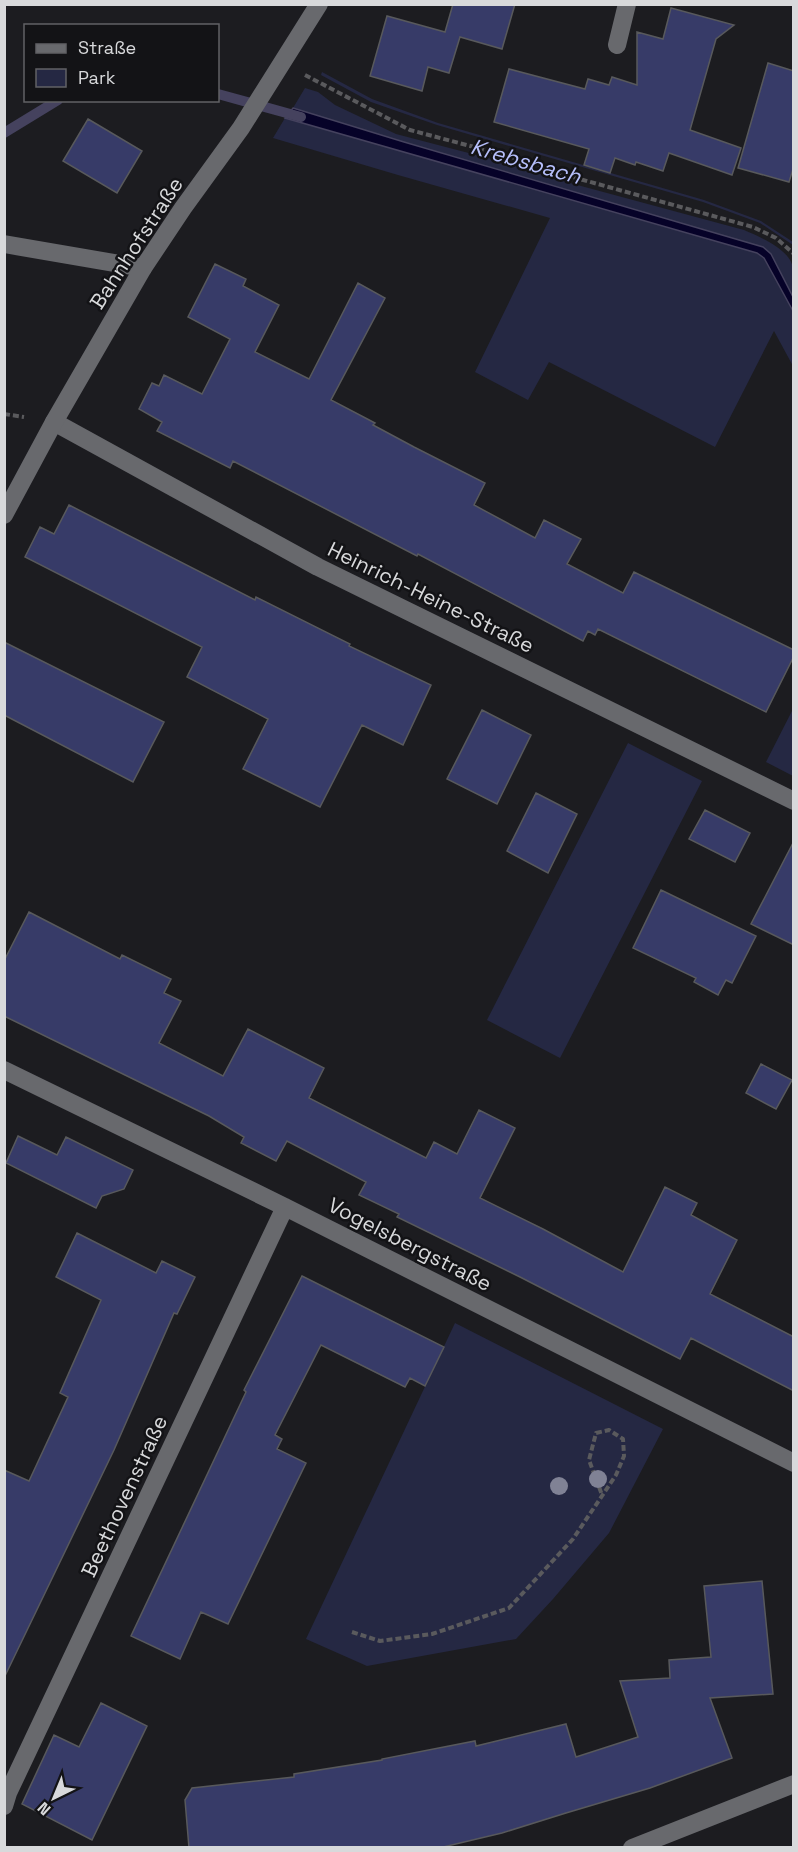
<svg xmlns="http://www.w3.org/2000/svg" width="798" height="1852" font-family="'Space Grotesk',sans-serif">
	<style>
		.green { fill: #252843 }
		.water { fill: #060228; stroke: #45425e; stroke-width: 1.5 }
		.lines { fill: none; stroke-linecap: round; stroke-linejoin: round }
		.stream { stroke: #45425e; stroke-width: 10 }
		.building { fill: #373b68; stroke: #58595c; stroke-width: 1.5 }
		.path { stroke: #5a5a5d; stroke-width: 4; stroke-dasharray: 6 3; stroke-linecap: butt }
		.minor { stroke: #68696d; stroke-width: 18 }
		.tertiary { stroke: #68696d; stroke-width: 18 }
		.tree { fill: #808295 }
		.labels { text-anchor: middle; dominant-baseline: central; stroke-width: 5; stroke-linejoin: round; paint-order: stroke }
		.street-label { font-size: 21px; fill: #d8d9db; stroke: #131316 }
		.water-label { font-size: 22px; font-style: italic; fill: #b5befa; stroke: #131316 }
	</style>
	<rect width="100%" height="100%" fill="#1c1c20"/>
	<path class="green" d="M 322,72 L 372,99 L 438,123 L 704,200 L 761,221 L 793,242 L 793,245 L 760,223 L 703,202 L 437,125 L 371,102 L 321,75 Z
		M 305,88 L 318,92 L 335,105 L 396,134 L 503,162 L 570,183 L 744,230 C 760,237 790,249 793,268 C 795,276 793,288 793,297 L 763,247 L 404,142 L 293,108 Z
		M 285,118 L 757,253 L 764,258 L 793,311 L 793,366 L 774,331 L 715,447 L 549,362 L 528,400 L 475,372 L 550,218 L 398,175 L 273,138 Z
		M 793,709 L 793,776 L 766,762 Z
		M 628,743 L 702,781 L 560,1058 L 487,1020 Z
		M 455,1323 L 663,1429 L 609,1533 L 553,1599 L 516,1639 L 367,1666 L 306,1639 Z"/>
	<path class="water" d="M 293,108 L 404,142 L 763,247 L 771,254 L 793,297 L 793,311 L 764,258 L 757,253 L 285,118 Z"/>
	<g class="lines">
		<path class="stream" d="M 218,94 L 301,117
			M 4,133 L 58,100"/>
	</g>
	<path class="building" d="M 453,4 L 515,4 L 502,49 L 460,37 L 449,73 L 428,67 L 422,91 L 370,76 L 387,16 L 445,32 Z
		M 671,8 L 734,25 L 716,39 L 690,130 L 741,148 L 732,175 L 669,153 L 663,171 L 636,162 L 635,165 L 615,158 L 610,173 L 584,165 L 589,149 L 494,122 L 509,69 L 585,89 L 588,79 L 609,85 L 612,77 L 637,85 L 637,32 L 663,39 Z
		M 768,63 L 794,71 L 794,166 L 789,182 L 738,168 Z
		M 88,119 L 142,151 L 117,193 L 63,161 Z
		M 215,264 L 246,279 L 243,286 L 279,305 L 255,352 L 309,379 L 358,283 L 385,298 L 331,400 L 375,423 L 373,425 L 414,447 L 485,483 L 474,505 L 535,538 L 544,520 L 581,539 L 567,564 L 623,593 L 634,572 L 794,650 L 794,656 L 766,712 L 598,629 L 595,635 L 588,631 L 583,641 L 418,554 L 417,556 L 233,461 L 230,468 L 157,431 L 162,422 L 139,409 L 152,383 L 159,386 L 164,375 L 202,394 L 230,339 L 188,317 Z
		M 69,505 L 255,600 L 256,597 L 350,644 L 349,646 L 431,685 L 403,745 L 362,725 L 320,807 L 243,769 L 268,719 L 187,677 L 202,647 L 25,557 L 40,527 L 54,534 Z
		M 4,642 L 164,722 L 133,782 L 4,715 Z
		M 482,710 L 531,735 L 497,804 L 447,779 Z
		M 536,793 L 577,814 L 548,873 L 507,851 Z
		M 705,810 L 750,833 L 735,862 L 689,839 Z
		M 794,841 L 794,945 L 751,924 Z
		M 661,890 L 756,936 L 732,983 L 726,980 L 718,995 L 694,982 L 696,978 L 633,948 Z
		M 29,912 L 120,959 L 122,955 L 171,979 L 164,993 L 181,1001 L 159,1043 L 223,1076 L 248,1029 L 324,1068 L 309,1098 L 426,1158 L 434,1142 L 457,1154 L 479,1110 L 515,1128 L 480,1198 L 543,1229 L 623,1272 L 665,1187 L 697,1203 L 691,1215 L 737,1240 L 710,1294 L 794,1337 L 794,1391 L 691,1338 L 680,1359 L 520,1277 L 397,1217 L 399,1214 L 359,1195 L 366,1182 L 287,1141 L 276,1161 L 241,1143 L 244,1137 L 209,1116 L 4,1016 L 4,961 Z
		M 761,1064 L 792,1080 L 776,1109 L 746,1093 Z
		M 18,1136 L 57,1155 L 66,1137 L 133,1170 L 124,1189 L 102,1196 L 96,1208 L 6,1163 Z
		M 77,1233 L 156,1273 L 162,1261 L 195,1277 L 177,1314 L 174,1313 L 114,1450 L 4,1678 L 4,1470 L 29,1481 L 68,1397 L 60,1393 L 101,1300 L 56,1277 Z
		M 302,1276 L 444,1347 L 425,1386 L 410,1378 L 405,1387 L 321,1345 L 275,1435 L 282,1439 L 277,1449 L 306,1463 L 228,1624 L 201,1612 L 180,1659 L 131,1636 L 246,1392 L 244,1390 Z
		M 762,1581 L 773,1694 L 710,1698 L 732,1758 L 650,1788 L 566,1813 L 502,1833 L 439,1848 L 189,1848 L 185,1800 L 192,1788 L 294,1777 L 294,1774 L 382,1760 L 382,1759 L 475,1741 L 476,1746 L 566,1724 L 576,1757 L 638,1737 L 620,1681 L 670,1678 L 669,1660 L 711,1657 L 704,1586 Z
		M 101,1703 L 147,1726 L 92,1840 L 22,1804 L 54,1735 L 79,1747 Z"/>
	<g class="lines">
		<path class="path" d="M 305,75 L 410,130 L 508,156 L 576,178 L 753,227 L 776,238 L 794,254
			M 4,414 L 24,417
			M 352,1632 L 380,1641 L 432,1634 L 509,1608 L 573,1539 L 616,1475 L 624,1456 L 623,1439 L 609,1430 L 596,1433 L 589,1460 L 602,1495"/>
		<path class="minor" d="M 617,45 L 627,4
			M 4,244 L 143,268
			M 54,422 L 318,567 L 794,801
			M 4,1070 L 285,1207 L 794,1463
			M 4,1806 L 8,1793 L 285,1207
			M 632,1848 L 794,1784"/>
		<path class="tertiary" d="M 4,515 L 54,422 L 143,268 L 183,208 L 241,128 L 319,4"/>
	</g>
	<g class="tree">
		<circle cx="598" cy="1479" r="9"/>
		<circle cx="559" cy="1486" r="9"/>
	</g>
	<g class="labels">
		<g class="street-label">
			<text transform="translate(136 243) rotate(-57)">Bahnhofstraße</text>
			<text transform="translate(431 597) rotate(26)">Heinrich-Heine-Straße</text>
			<text transform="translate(410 1244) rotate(27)">Vogelsbergstraße</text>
			<text transform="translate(124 1496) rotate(-65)">Beethovenstraße</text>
		</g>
		<g class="water-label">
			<text transform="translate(526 161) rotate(16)">Krebsbach</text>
		</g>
	</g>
	<rect width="798" height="1852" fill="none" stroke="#d8d9db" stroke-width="12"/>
	<rect x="24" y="24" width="195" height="78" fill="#131316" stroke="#626265" stroke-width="1.5"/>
	<rect x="36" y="44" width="30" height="9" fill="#68696d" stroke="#626265" stroke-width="1.5"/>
	<text x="78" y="54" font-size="18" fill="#d8d9db">Straße</text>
	<rect x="36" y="69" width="30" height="18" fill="#252843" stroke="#626265" stroke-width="1.5"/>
	<text x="78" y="84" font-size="18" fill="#d8d9db">Park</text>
	<g transform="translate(54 1798) rotate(223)" stroke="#131316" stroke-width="4.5" paint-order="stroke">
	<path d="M0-4.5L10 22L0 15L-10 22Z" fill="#d8d9db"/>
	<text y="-9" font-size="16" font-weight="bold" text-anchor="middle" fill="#d8d9db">N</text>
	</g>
</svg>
